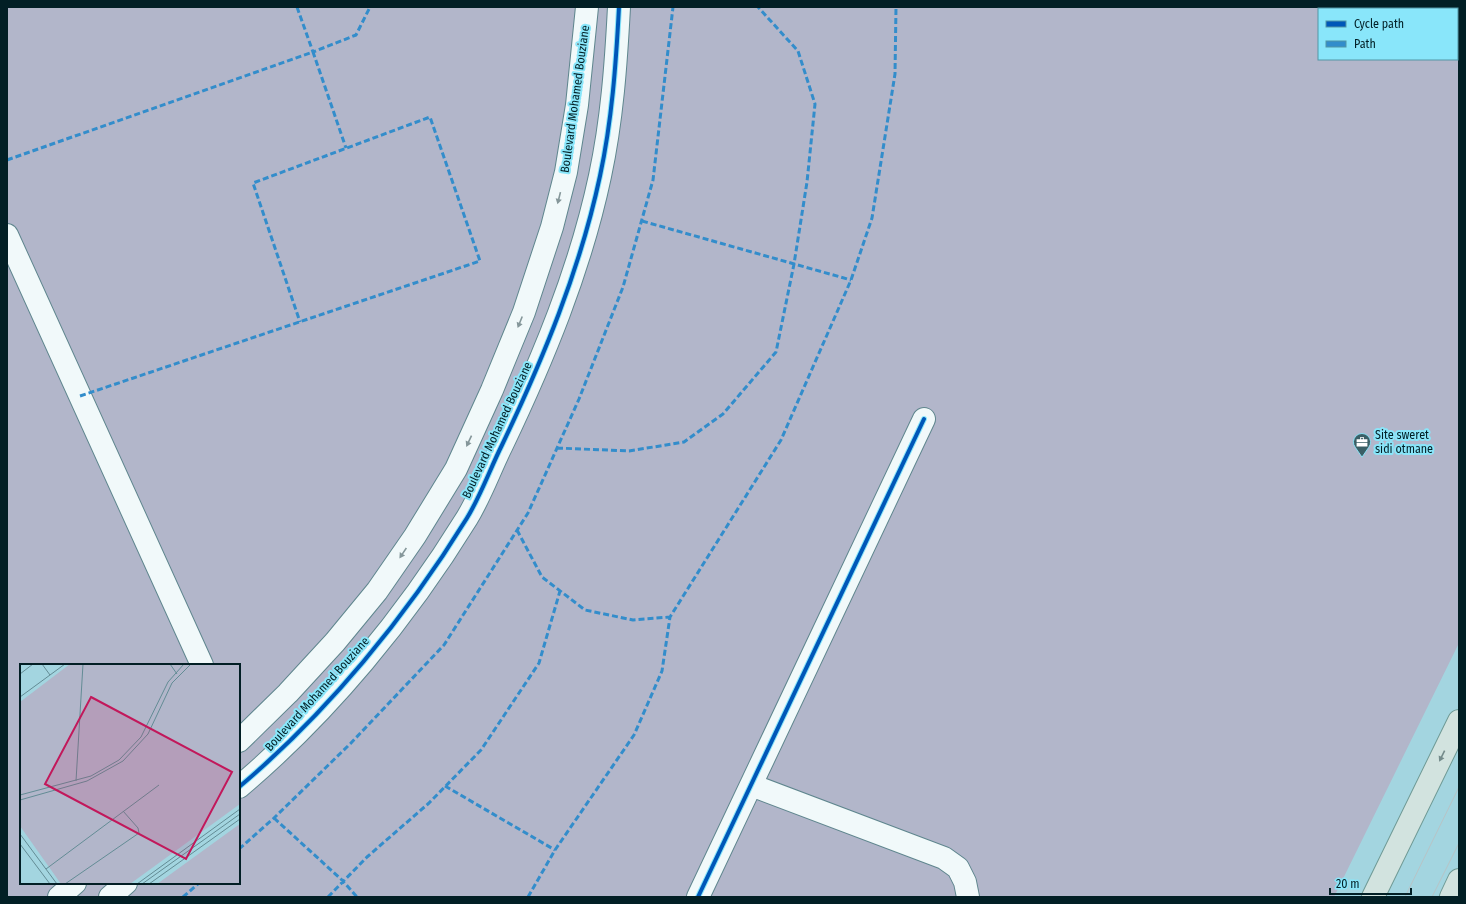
<svg xmlns="http://www.w3.org/2000/svg" width="1466" height="904" font-family="'Fira Sans Condensed',sans-serif">
	<style>
		.green { fill: #b2b6ca; fill-rule: evenodd }
		.lines { fill: none; stroke-linecap: round; stroke-linejoin: round }
		.minor-casing { stroke: #5f868e; stroke-width: 24 }
		.major-casing { stroke: #6f9a95; stroke-width: 24 }
		.minor { stroke: #f1f9fa; stroke-width: 22 }
		.major { stroke: #d2e3df; stroke-width: 22 }
		.tram { stroke: #b7c4c7; stroke-width: 1 }
		.quiet { stroke: #338dcb; stroke-width: 3; stroke-dasharray: 6 3; stroke-linecap: butt }
		.cycleway-casing { stroke: #89e6fa; stroke-width: 6 }
		.cycleway { stroke: #0057b8; stroke-width: 4 }
		.oneway { fill: #85979a }
		.oneway2 { fill: #748b8b }
		.labels { text-anchor: middle; dominant-baseline: central; stroke-width: 4; stroke-linejoin: round; paint-order: stroke }
		.street-label { font-size: 12px; fill: #021f25; stroke: #89e6fa }
		.poi-label { font-size: 12px; fill: #021f25; stroke: #89e6fa; text-anchor: start }
		.inset-road { fill: none; stroke: #638c95; stroke-width: 1 }
		.view { fill: #c2185b; fill-opacity: 0.15; stroke: #c2185b; stroke-width: 2 }
		.inset-edge { fill: none; stroke: #021f25; stroke-width: 2 }
	</style>
	<rect width="100%" height="100%" fill="#a3d5e0"/>
	<path class="green" d="M 7,7 L 1459,7 L 1459,643 L 1334,897 L 7,897 ZM 1319,9 L 1457,9 L 1457,59 L 1319,59 ZM 21,665 L 239,665 L 239,883 L 21,883 Z"/>
	<g class="lines">
		<defs>
			<path id="minor" d="M 7,235 L 202,665
				M 239,741 L 288,693 L 335,642 L 377,591 L 415,536 L 456,469 L 492,390 L 524,312 L 552,227 L 566,172 L 577,105 L 587,7
				M 751,785 L 944,858 L 958,868 L 965,882 L 968,897
				M 239,787 C 328,712 406,617 467,518 C 481,495 490,469 502,445 C 543,359 580,270 600,176 C 612,120 616,64 619,7
				M 59,897 L 75,883
				M 110,897 L 126,883
				M 698,897 L 924,419"/>
			<path id="major" d="M 1373,897 L 1459,721
				M 1451,897 L 1459,880"/>
		</defs>
		<use href="#minor" class="minor-casing"/>
		<use href="#major" class="major-casing"/>
		<use href="#minor" class="minor"/>
		<use href="#major" class="major"/>
		<path class="tram" d="M 1405,897 L 1459,787
			M 1432,897 L 1459,843"/>
		<path class="quiet" d="M 297,7 L 313,52 L 356,35 L 370,7
			M 7,160 L 313,52 L 346,148
			M 642,221 L 851,280
			M 80,396 L 480,261 L 430,117 L 253,183 L 300,322
			M 557,448 L 629,451 L 684,442 L 723,414 L 776,352 L 794,264 L 807,182 L 815,104 L 798,51 L 758,7
			M 517,530 L 542,577 L 585,610 L 633,620 L 670,617
			M 445,786 L 555,850
			M 274,818 L 343,881 L 357,897
			M 239,849 L 274,818 L 351,743 L 444,645 L 528,513 L 579,399 L 623,287 L 653,180 L 673,7
			M 183,897 L 199,883
			M 328,897 L 367,857 L 429,803 L 481,750 L 539,663 L 560,591
			M 528,897 L 555,850 L 634,735 L 662,671 L 670,617 L 781,440 L 851,280 L 872,218 L 895,74 L 896,7"/>
		<defs>
			<path id="cycleway" d="M 239,787 C 328,712 406,617 467,518 C 481,495 490,469 502,445 C 543,359 580,270 600,176 C 612,120 616,64 619,7
				M 698,897 L 924,419"/>
		</defs>
		<use href="#cycleway" class="cycleway-casing"/>
		<use href="#cycleway" class="cycleway"/>
	</g>
	<defs><path id="oneway-solid" d="M-6-.8H1V-3.2L6.5 0L1 3.2V.8H-6Z"/></defs>
	<g class="oneway">
		<use href="#oneway-solid" transform="translate(559 198) rotate(104)"/>
		<use href="#oneway-solid" transform="translate(520 322) rotate(112)"/>
		<use href="#oneway-solid" transform="translate(469 441) rotate(115)"/>
		<use href="#oneway-solid" transform="translate(403 553) rotate(124)"/>
	</g>
	<use class="oneway2" href="#oneway-solid" transform="translate(1442 756) rotate(116)"/>
	<defs>
		<symbol id="office-pin" viewBox="-11 -11 22 30"><path d="M0 17L-7.5 6A9.5 9.5 0 1 1 7.5 6Z" fill="#3a5f66" stroke="#89e6fa"/><path d="M-6-3h4V-5.5h4V-3h4V5H-6ZM-1-4.5V-3h2v-1.5ZM-6 0V1H6V0Z" fill="#fff"/></symbol>
	</defs>
	<g fill-rule="evenodd">
		<use href="#office-pin" x="1352" y="432" width="20" height="27"/>
	</g>
	<g class="labels">
		<g class="street-label">
			<text transform="translate(575 99) rotate(-82)">Boulevard Mohamed Bouziane</text>
			<text transform="translate(497 430) rotate(-65)">Boulevard Mohamed Bouziane</text>
			<text transform="translate(317 694) rotate(-48)">Boulevard Mohamed Bouziane</text>
		</g>
		<g class="poi-label">
			<text x="1375" y="435">Site sweret<tspan x="1375" dy="14">sidi otmane</tspan></text>
		</g>
	</g>
	<g transform="translate(20 664)">
		<rect width="220" height="220" fill="#a3d5e0"/>
		<path d="M 50,0 L 220,0 L 220,140 L 110,220 L 41,220 L 0,162 L 0,38 ZM 220,160 L 220,220 L 137,220 L 217,162 Z" fill="#b2b6ca"/>
		<path class="inset-road" d="M 22,0 L 30,11M 150,0 L 157,10M 0,10 L 13,0M 0,33 L 45,0M 56,117 L 63,0M 0,131 L 71,112 L 99,96 L 121,73 L 148,18 L 164,0M 0,136 L 67,117 L 103,97 L 128,70 L 152,19 L 171,0M 0,170 L 37,220M 0,180 L 30,220M 26,205 L 139,121M 45,220 L 119,169 L 118,164 L 103,147M 117,220 L 220,145M 122,220 L 220,150M 129,220 L 220,155"/>
		<path class="view" d="M 71,33 L 212,108 L 166,195 L 25,120 Z"/>
		<rect width="220" height="220" class="inset-edge"/>
	</g>
	<rect width="1466" height="904" fill="none" stroke="#021f25" stroke-width="16"/>
	<rect x="1318" y="8" width="140" height="52" fill="#89e6fa" stroke="#5396a5"/>
	<rect x="1326" y="21" width="20" height="6" fill="#0057b8" stroke="#5396a5"/>
	<text x="1354" y="28" font-size="12" fill="#021f25">Cycle path</text>
	<rect x="1326" y="41" width="20" height="6" fill="#338dcb" stroke="#5396a5"/>
	<text x="1354" y="48" font-size="12" fill="#021f25">Path</text>
	<path d="M1330 888v6h81v-6" fill="none" stroke="#021f25" stroke-width="2"/>
	<text x="1336" y="888" font-size="12" fill="#021f25" stroke="#89e6fa" stroke-width="3" paint-order="stroke">20 m</text>
</svg>
